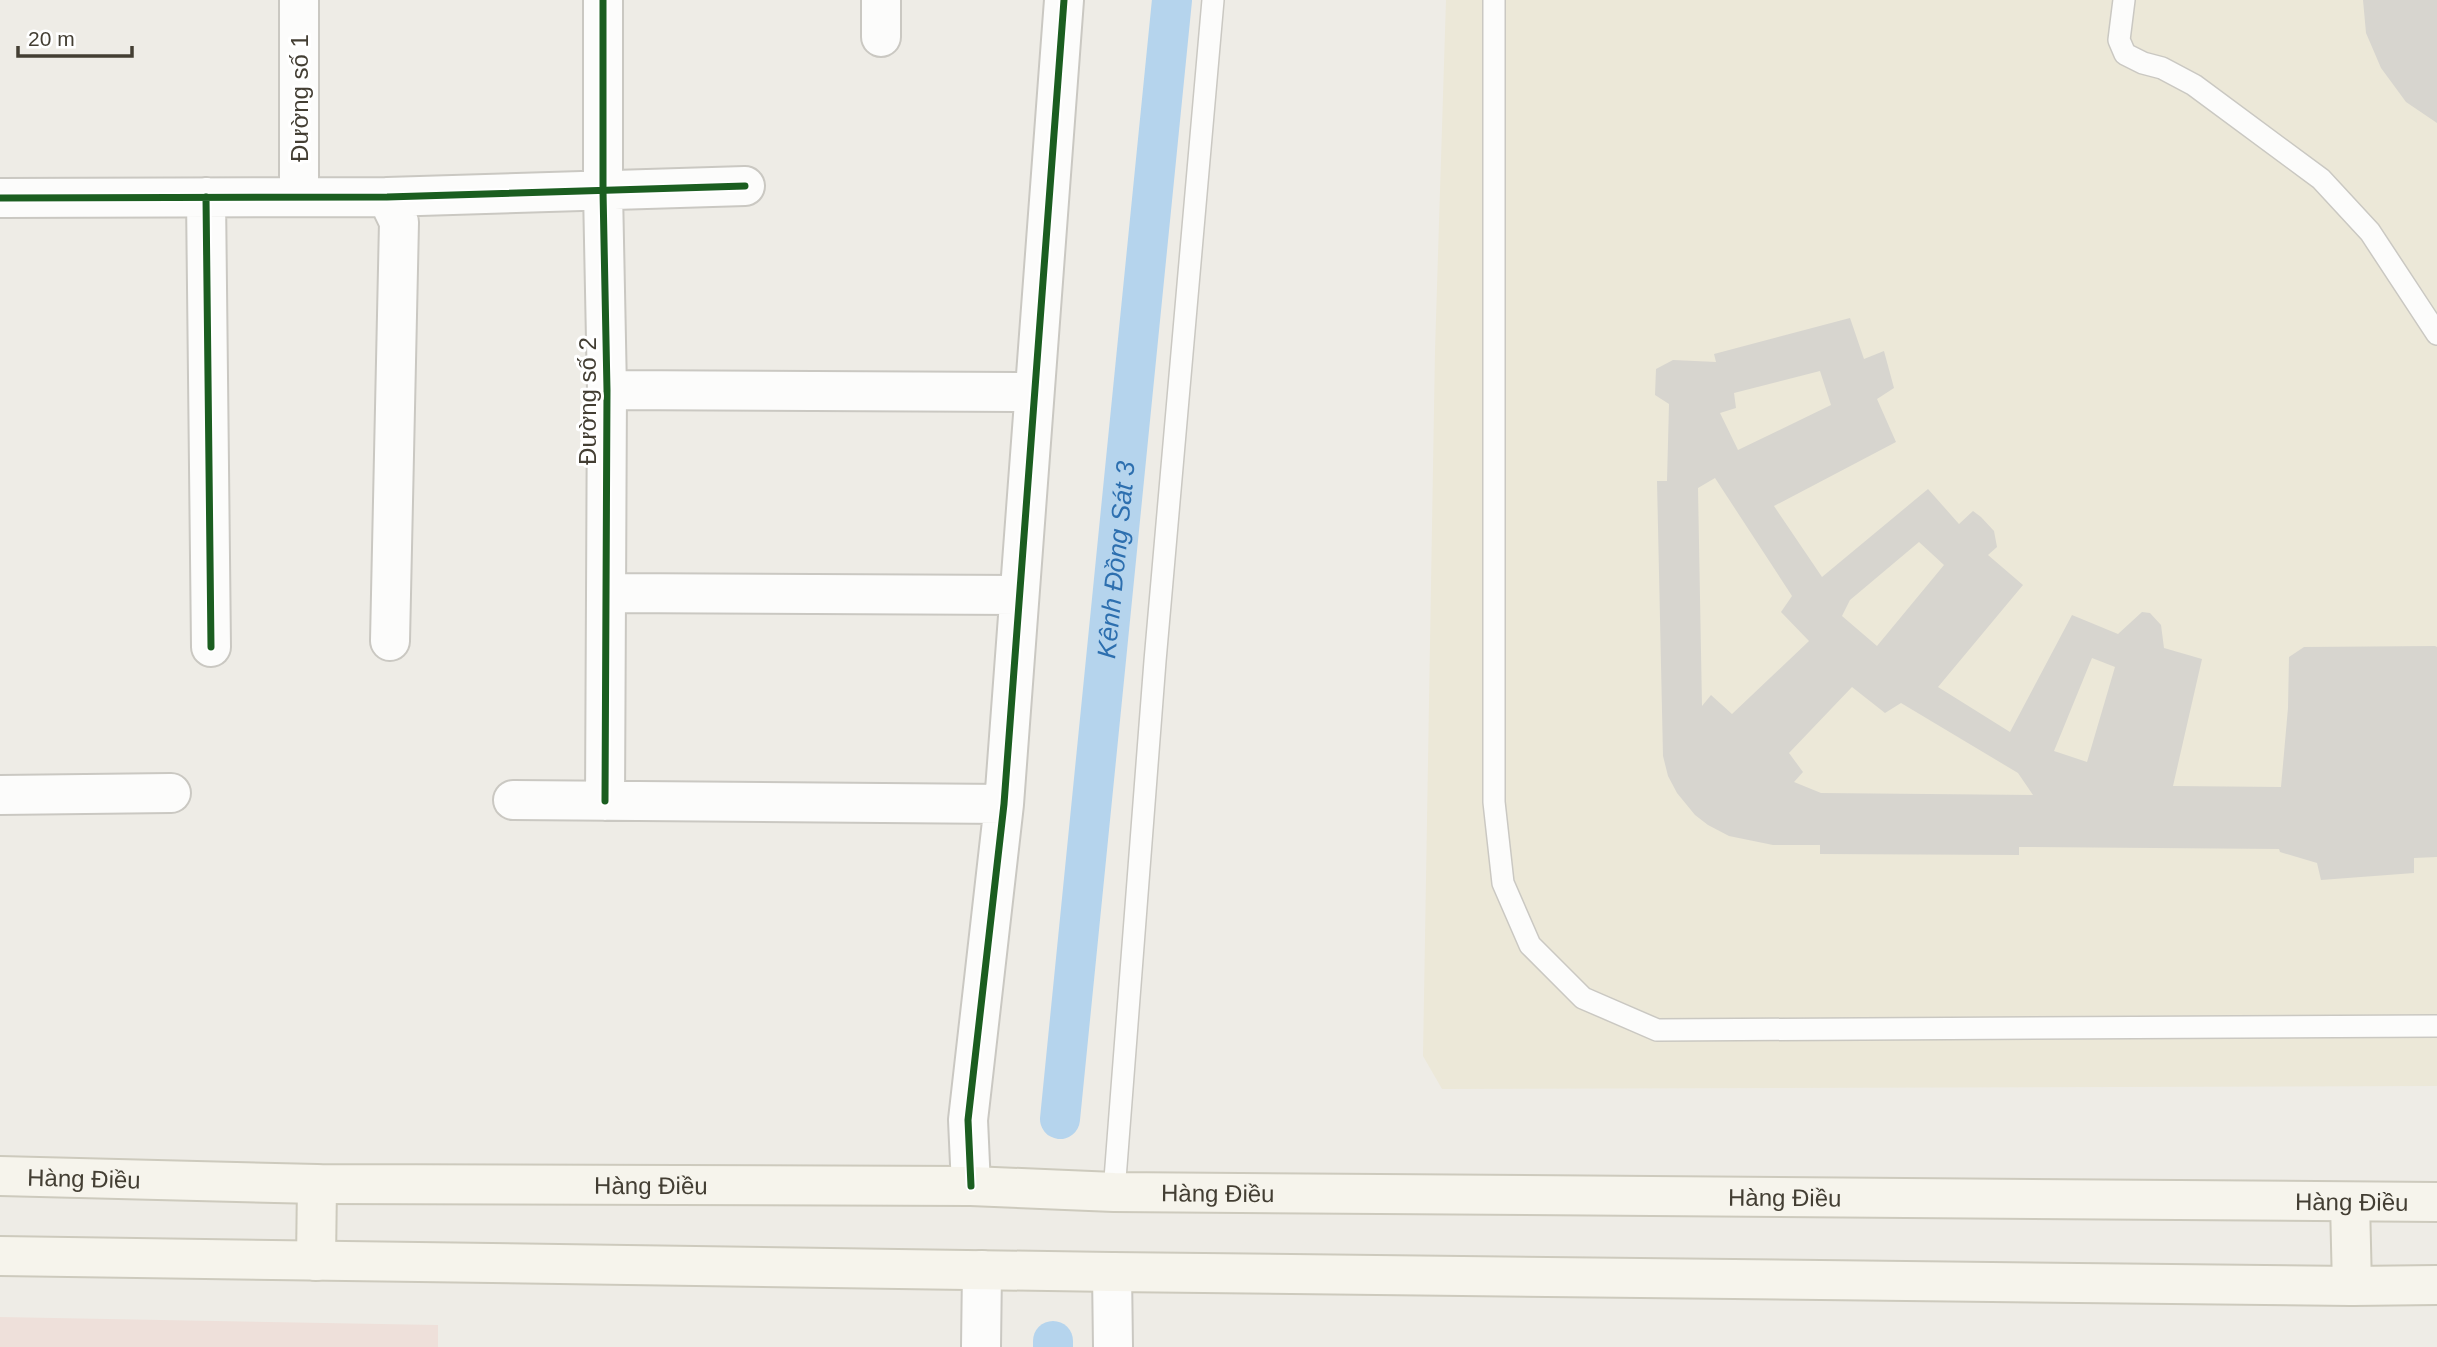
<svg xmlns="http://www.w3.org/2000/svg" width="2437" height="1347" font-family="Helvetica,sans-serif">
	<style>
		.education { fill: #ece8d8 }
		.medical { fill: #eee0da }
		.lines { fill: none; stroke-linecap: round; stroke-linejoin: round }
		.canal { stroke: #b5d4ed; stroke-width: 40 }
		.building { fill: #d7d5cf; fill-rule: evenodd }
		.service-casing { stroke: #cac8c2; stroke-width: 24 }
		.minor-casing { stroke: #cac8c2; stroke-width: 42 }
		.secondary-casing { stroke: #cdcabd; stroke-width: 42 }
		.service { stroke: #fcfcfb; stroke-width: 21 }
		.minor { stroke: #fcfcfb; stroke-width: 38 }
		.secondary { stroke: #f6f4ec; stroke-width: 38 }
		.cycleway-casing { stroke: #fff; stroke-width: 11 }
		.cycleway { stroke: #1b5e20; stroke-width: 7 }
		.labels { text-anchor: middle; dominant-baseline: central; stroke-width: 6; stroke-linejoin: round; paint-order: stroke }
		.street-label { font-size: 24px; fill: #433e33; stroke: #fff }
		.water-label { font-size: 26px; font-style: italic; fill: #2d6faf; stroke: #fff }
	</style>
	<rect width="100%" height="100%" fill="#eeece6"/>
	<path class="education" d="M 1446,0 L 2437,0 L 2437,1086 L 1442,1089 L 1423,1056 L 1435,350 Z"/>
	<path class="medical" d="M 0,1317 L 438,1325 L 438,1347 L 0,1347 Z"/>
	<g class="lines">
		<g class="canal">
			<path id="s1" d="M 1060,1119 L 1172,0"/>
			<path d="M 1053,1341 L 1053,1347"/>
		</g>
	</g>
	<path class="building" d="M 2363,0 L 2437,0 L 2437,123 L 2406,102 L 2381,68 L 2366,33 Z
		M 1850,318 L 1864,359 L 1884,351 L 1894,388 L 1877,399 L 1896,442 L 1774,506 L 1822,577 L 1928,489 L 1959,524 L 1973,511 L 1981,517 L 1994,531 L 1997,547 L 1988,555 L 2023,585 L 1938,687 L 2010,732 L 2072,615 L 2118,634 L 2142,612 L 2150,613 L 2161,625 L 2164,648 L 2202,659 L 2173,786 L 2281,787 L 2288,708 L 2289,657 L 2304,647 L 2435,646 L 2437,647 L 2437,857 L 2414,858 L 2414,873 L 2321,880 L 2317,863 L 2280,852 L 2279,849 L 2019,847 L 2019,855 L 1820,854 L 1820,845 L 1773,845 L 1729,836 L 1708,825 L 1695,815 L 1677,793 L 1668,776 L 1663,756 L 1657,481 L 1667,481 L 1669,404 L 1655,395 L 1656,369 L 1673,360 L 1716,362 L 1714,354 ZM 1820,371 L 1831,405 L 1738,450 L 1720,413 L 1736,408 L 1734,393 ZM 1715,478 L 1792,596 L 1781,612 L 1809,641 L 1732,714 L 1711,695 L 1702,706 L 1698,488 ZM 1919,542 L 1944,565 L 1877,646 L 1842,616 L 1850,600 ZM 2092,658 L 2115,667 L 2087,762 L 2054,751 ZM 1852,687 L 1885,713 L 1901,703 L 2018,773 L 2033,795 L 1821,793 L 1794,782 L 1803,772 L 1789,753 Z"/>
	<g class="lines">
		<defs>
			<path id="service" d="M 1494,0 L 1494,802 L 1503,883 L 1530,945 L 1583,998 L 1657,1030 L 2437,1026
				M 2124,0 L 2119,40 L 2125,54 L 2143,63 L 2162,68 L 2194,85 L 2321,179 L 2370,232 L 2437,334
				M 1114,1192 L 1155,661 L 1213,0"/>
			<path id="minor" d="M 603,0 L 603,191 L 607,390 L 605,801
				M 881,37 L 881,0
				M 206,197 L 211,647
				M 299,197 L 299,0
				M 387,197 L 399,222 L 390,641
				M 0,198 L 387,197 L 745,186
				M 607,390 L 1034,392
				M 606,593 L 1019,595
				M 0,795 L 171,793
				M 513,800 L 1004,804
				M 971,1186 L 968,1120 L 1004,804 L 1064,0
				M 1112,1272 L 1113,1347
				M 981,1347 L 982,1270"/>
			<g id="secondary">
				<path id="s2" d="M 0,1176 L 317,1184 L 971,1186 L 1114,1192 L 2437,1202"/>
				<path d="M 2350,1203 L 2352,1286"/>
				<path d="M 0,1256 L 1112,1272 L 2352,1286 L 2437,1285"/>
				<path d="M 316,1261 L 317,1184"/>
			</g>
		</defs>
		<use href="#service" class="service-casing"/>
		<use href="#minor" class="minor-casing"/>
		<use href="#secondary" class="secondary-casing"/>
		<use href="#service" class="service"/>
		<use href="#minor" class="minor"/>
		<use href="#secondary" class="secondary"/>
		<defs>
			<path id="cycleway" d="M 603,0 L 603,191 L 607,390 L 605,801
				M 206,197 L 211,647
				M 0,198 L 387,197 L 745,186
				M 971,1186 L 968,1120 L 1004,804 L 1064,0"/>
		</defs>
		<use href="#cycleway" class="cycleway-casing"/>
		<use href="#cycleway" class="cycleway"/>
	</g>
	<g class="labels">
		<g class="street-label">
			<text transform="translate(299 98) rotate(-90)">Đường số 1</text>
			<text transform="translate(587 401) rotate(-90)">Đường số 2</text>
			<text stroke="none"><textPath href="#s2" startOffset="84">Hàng Điều</textPath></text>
			<text stroke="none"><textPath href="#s2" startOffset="651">Hàng Điều</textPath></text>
			<text stroke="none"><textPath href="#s2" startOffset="1218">Hàng Điều</textPath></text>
			<text stroke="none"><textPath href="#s2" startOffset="1785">Hàng Điều</textPath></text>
			<text stroke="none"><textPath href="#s2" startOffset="2352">Hàng Điều</textPath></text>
		</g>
		<g class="water-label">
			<text stroke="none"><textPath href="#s1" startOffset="562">Kênh Đồng Sát 3</textPath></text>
		</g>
	</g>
	<path d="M18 46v10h114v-10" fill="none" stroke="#433e33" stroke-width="3.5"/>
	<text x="28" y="46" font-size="21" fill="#433e33" stroke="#ffffff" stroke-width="5" paint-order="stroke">20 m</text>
</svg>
